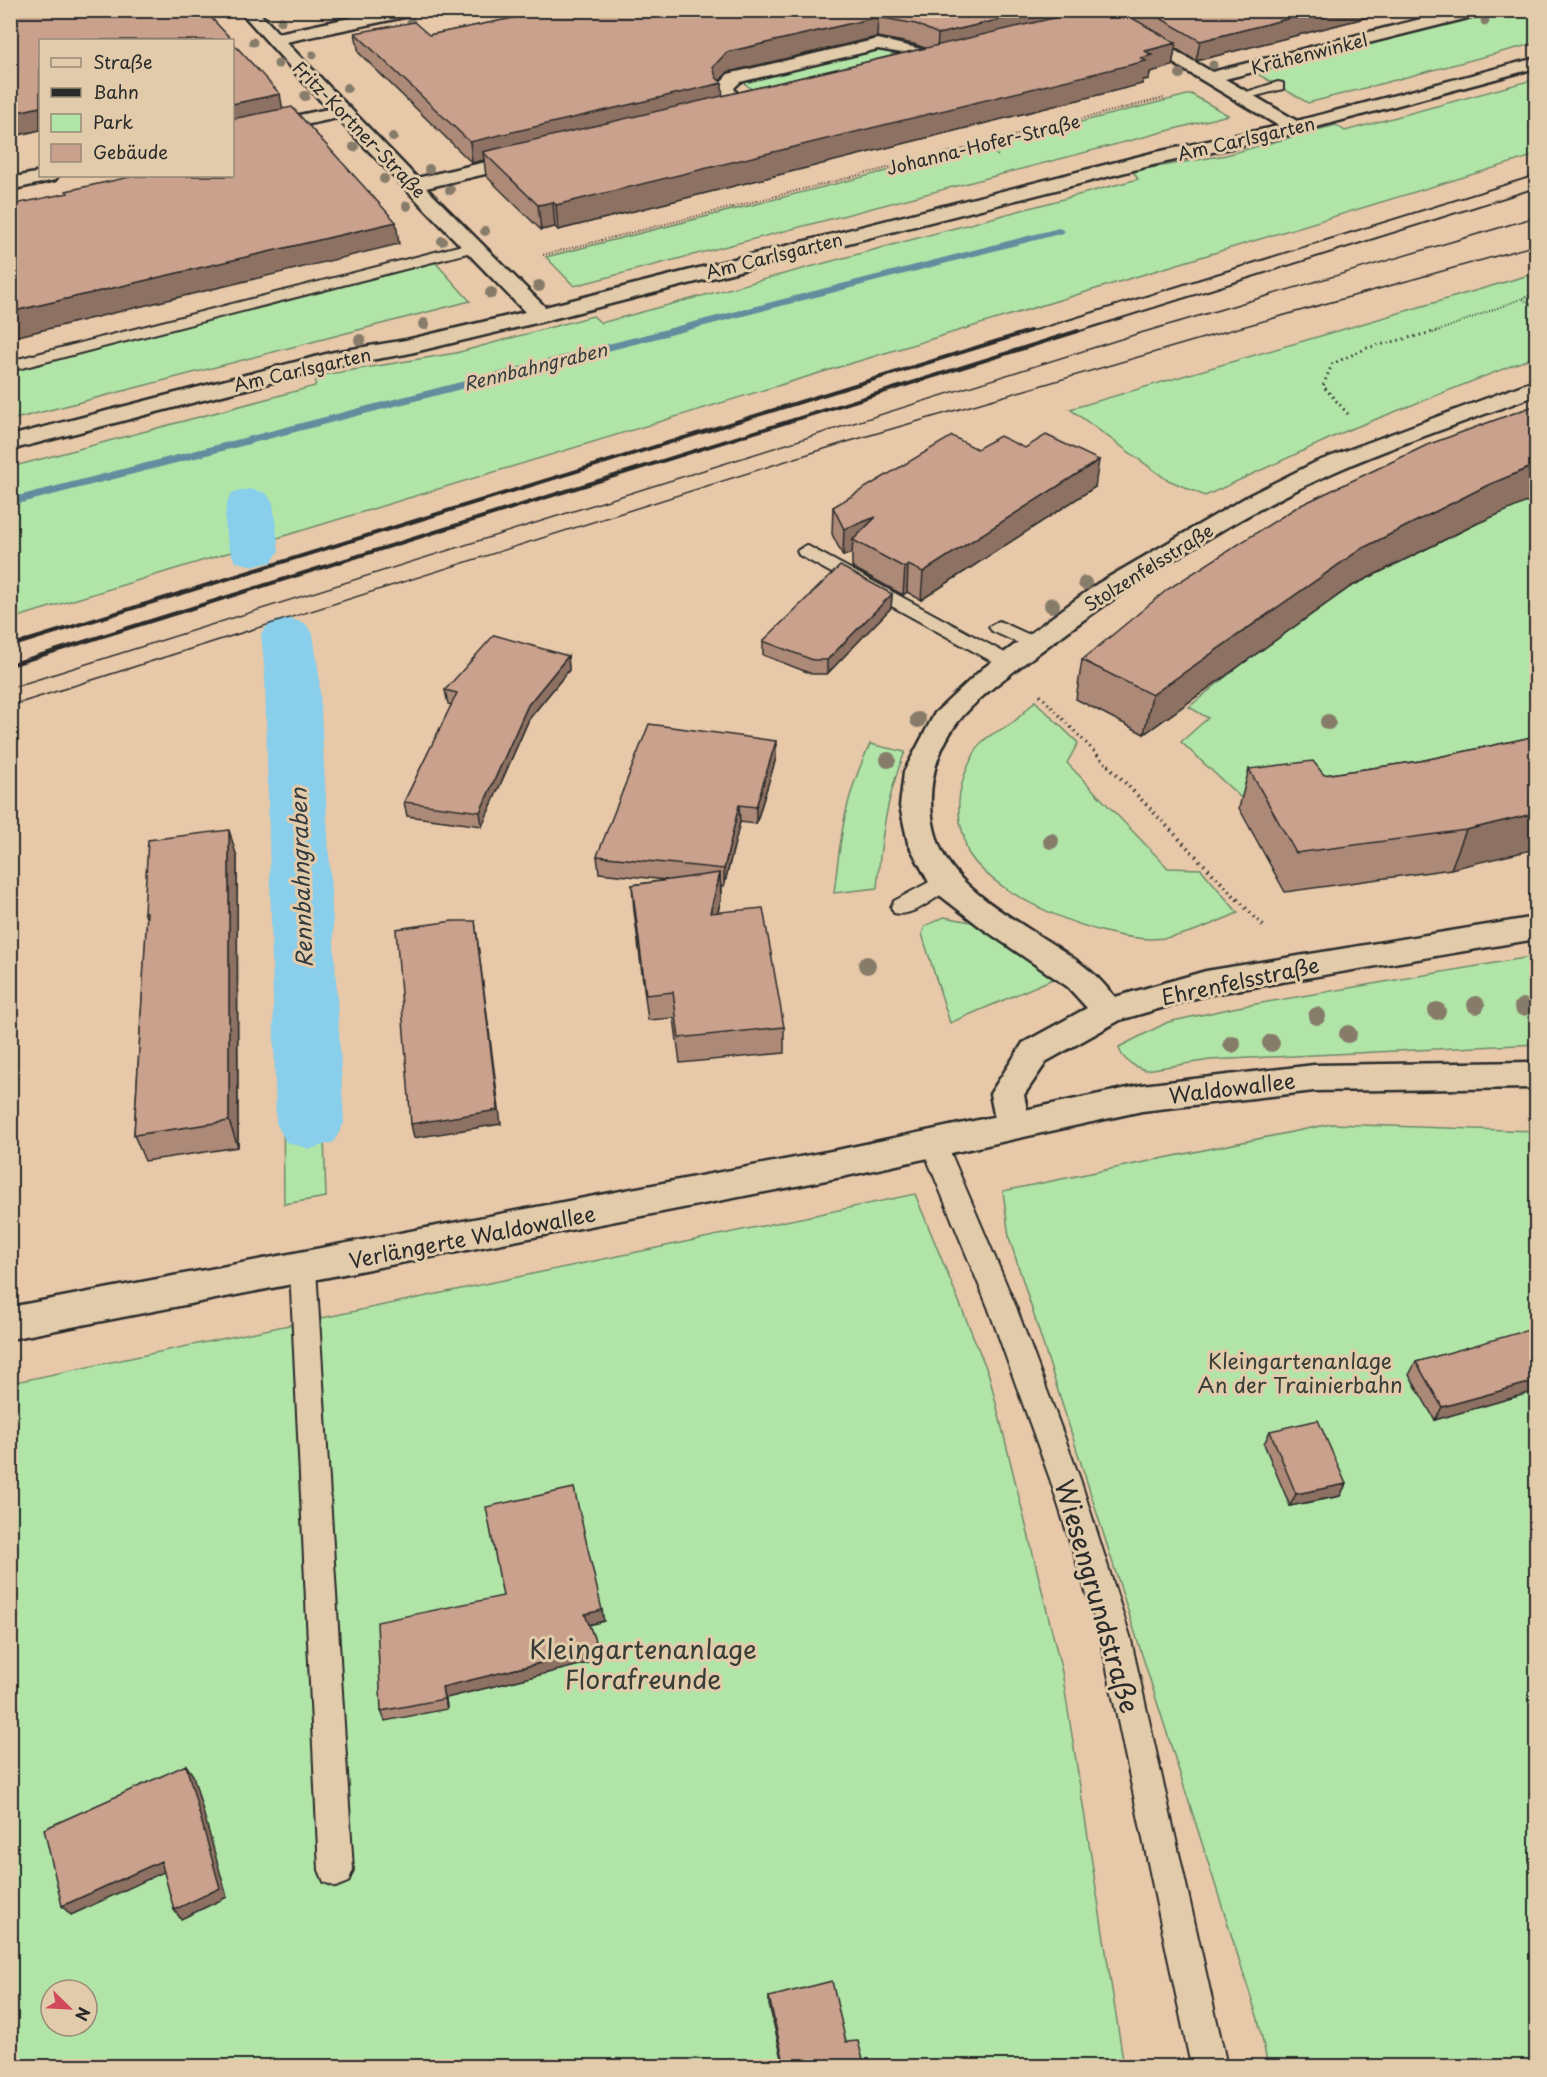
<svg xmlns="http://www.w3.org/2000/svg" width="1547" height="2077" font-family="'Playpen Sans',sans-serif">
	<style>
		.green { fill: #b1e5a7; stroke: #6e8869; stroke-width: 1.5; fill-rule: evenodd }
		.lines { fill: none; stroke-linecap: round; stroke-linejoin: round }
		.stream { fill: #638d9e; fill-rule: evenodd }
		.canal { fill: #89ceea; fill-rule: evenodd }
		.lane-casing { stroke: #2b2b2b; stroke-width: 4 }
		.street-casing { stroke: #2b2b2b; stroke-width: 5 }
		.secondary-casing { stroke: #2b2b2b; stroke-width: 5 }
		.path-far2 { stroke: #2b2b2b; stroke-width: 2; stroke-dasharray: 1 2; stroke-linecap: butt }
		.path-far1 { stroke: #2b2b2b; stroke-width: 3; stroke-dasharray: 1.5 4; stroke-linecap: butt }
		.path { stroke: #2b2b2b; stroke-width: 4; stroke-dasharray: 1.5 4.5; stroke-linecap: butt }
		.lane { fill: #e1cbaa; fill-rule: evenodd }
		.street { fill: #e1cbaa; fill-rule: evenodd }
		.secondary { fill: #e1cbaa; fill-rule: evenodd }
		.tram { stroke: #2b2b2b; stroke-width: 1.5 }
		.rail-far1 { stroke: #2b2b2b; stroke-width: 2 }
		.rail { stroke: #2b2b2b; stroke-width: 4 }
		.tree { fill: #877c6a }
		.wall { fill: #ad8a78; stroke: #2b2b2b; stroke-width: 1.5; fill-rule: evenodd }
		.shaded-wall { fill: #8d7162; stroke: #2b2b2b; stroke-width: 1.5 }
		.building { fill: #c9a18c; stroke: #2b2b2b; stroke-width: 1.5 }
		.labels { text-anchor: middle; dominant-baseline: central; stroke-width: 6; stroke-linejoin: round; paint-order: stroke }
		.far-street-label { font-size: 18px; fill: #2b2b2b; stroke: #e1cbaa }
		.far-water-label { font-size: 18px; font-style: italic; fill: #343b3e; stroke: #e1cbaa }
		.street-label { font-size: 21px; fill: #2b2b2b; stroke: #e1cbaa }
		.park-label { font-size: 21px; fill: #383e37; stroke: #e1cbaa }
		.water-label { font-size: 22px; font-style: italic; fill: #343b3e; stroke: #e1cbaa }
		.near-street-label { font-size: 26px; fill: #2b2b2b; stroke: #e1cbaa }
		.near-park-label { font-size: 26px; fill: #383e37; stroke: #e1cbaa }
	</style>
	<rect width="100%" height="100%" fill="#e7c8a9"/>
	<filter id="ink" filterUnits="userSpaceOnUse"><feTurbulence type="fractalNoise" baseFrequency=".0167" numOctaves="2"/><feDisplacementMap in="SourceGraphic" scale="12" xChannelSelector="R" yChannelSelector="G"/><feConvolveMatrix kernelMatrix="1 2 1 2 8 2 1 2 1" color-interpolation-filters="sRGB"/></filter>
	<g filter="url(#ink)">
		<path class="green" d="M 1496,11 L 1536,11 L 1536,43 L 1308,103 L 1254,72 Z
			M 883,48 L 906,64 L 763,97 L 741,81 Z
			M 1536,79 L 1536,155 L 11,619 L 11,467 L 315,386 L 317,376 L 456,353 L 593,316 L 601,323 L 1138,179 L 1133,171 L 1226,155 L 1336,125 L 1345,131 Z
			M 1191,94 L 1228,115 L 574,286 L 546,257 Z
			M 435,262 L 470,301 L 11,420 L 10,368 Z
			M 1536,273 L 1536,356 L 1346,431 L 1205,496 L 1166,479 L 1070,409 Z
			M 1536,498 L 1536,772 L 1251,807 L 1181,742 L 1208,718 L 1189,707 L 1239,666 L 1350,587 L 1476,524 Z
			M 308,664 L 326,1197 L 284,1204 L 279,674 Z
			M 1035,701 L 1078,743 L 1067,763 L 1168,868 L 1201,869 L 1238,913 C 1211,924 1182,939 1151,939 C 1100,939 998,899 969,854 C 966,850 965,842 964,837 C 954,807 959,782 974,754 C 985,733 996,734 1012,723 C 1020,717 1028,708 1035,701 Z
			M 870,744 L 905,752 C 886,797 881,840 877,888 L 834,893 C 841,834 844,799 870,744 Z
			M 944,917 L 971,922 L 1055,978 L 950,1023 L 922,934 L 925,926 Z
			M 1536,956 L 1536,1044 L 1210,1060 L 1146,1070 C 1134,1067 1121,1059 1119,1047 L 1168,1022 L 1238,1007 Z
			M 1331,1124 L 1536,1131 L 1536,2066 L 1268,2066 L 1258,2019 L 1009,1237 L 1003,1191 Z
			M 915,1194 L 989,1375 L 1062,1672 L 1124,2066 L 11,2066 L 11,1383 ZM 51,1990 L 87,1990 L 87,2026 L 51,2026 Z"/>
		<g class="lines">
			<path class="stream" d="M 1059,228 L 1065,231 L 1063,233 L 10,506 L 10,498 Z"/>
			<path class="canal" d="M 249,489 L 266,493 L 273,503 L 279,551 L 272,562 L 254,566 L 236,562 C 225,545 220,510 232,493 Z
				M 287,618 L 305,623 L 313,634 L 319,675 L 344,1123 L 334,1142 L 310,1149 L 286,1142 L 276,1123 L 265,675 L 261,634 L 269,623 Z"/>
			<defs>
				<path id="lane" d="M 1278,82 L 1283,83 L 1283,89 L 1241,100 L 1234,96 Z
					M 474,242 L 479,244 L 482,247 L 479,250 L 10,371 L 10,361 Z
					M 806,545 L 1016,659 L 1019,663 L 1016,667 L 1002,667 L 799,555 L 797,551 Z
					M 999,621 L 1041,640 L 1044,644 L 1041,648 L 1034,650 L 992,631 L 989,627 Z
					M 944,874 L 952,877 L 955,882 L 952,887 C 936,897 913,918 894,913 L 891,907 L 894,901 Z
					M 933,1132 L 942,1135 L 946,1142 L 1016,1307 L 1080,1479 L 1130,1636 L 1227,2066 L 1191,2066 L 1100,1636 L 1050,1479 L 988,1307 L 920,1142 L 924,1135 Z
					M 303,1258 L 312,1261 L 316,1269 L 353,1870 L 348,1882 L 336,1887 L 324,1882 L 319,1870 L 290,1269 L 294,1261 Z"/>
				<path id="street" d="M 239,10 L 257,10 L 278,33 L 387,10 L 422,10 L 414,15 L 286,42 L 417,178 L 529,152 L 536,154 L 539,158 L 536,162 L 426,188 L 545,307 L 1152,153 L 1279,126 L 1084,10 L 1105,10 L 1212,72 L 1456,10 L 1486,10 L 1484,14 L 1225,79 L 1297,121 L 1536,58 L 1536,68 L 1272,139 L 1153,165 L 540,322 L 406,354 L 335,366 L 10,450 L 10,436 L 334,352 L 406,340 L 525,312 L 337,118 L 232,141 L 232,129 L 328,109 Z
					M 878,39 L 921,49 L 945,63 L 936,68 L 902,53 L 878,49 L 740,82 L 734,88 C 738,98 747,100 753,109 L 751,113 L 737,113 L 722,101 L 716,87 L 728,74 Z
					M 40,172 L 40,176 L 58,176 L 55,180 L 10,190 L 10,178 Z
					M 1536,380 L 1536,395 C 1469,421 1398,443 1332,473 C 1234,518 1139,578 1052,643 C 1023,665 979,694 957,723 C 931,758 924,802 938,842 C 957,899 1046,933 1090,971 C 1099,978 1107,988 1115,997 L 1206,971 L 1536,917 L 1536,939 L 1206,995 L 1120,1020 L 1047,1061 L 1024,1095 L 1030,1124 L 1025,1134 L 1013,1137 L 1001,1134 L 996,1124 L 990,1094 L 1023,1043 L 1087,1008 L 1068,987 L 982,928 L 933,890 L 908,843 L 900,806 L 904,772 L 935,713 L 982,669 L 1097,584 L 1250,495 L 1316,462 Z"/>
				<path id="secondary" d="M 1536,1062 L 1536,1088 L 1314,1091 L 1142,1111 L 842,1177 L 10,1339 L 10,1307 L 842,1149 L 1142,1085 L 1314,1065 Z"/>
			</defs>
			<use href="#lane" class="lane-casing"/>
			<use href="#street" class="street-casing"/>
			<use href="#secondary" class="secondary-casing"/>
			<path class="path-far2" d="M 982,145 L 998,156
				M 543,255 L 1164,98
				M 1523,299 L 1536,308
				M 1433,333 L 1536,293"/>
			<path class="path-far1" d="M 1348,414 L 1323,386 L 1332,364 L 1367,348 L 1437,331
				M 1040,695 L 1109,767"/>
			<path class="path" d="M 1108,765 L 1264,927"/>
			<use href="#lane" class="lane"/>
			<use href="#street" class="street"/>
			<use href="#secondary" class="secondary"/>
			<path class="tram" d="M 10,688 L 1137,334 L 1536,217
				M 10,706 L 840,444 L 1224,332 L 1536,245"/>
			<path class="rail-far1" d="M 1026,333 L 1536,175
				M 1074,333 L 1536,188"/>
			<path class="rail" d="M 10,646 L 1030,331
				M 10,665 L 1078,331"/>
		</g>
		<g class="tree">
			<circle cx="281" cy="21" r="4.5"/>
			<circle cx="1485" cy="21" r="4.5"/>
			<circle cx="411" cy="22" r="4.5"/>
			<circle cx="253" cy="42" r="4.5"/>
			<circle cx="313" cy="55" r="4.5"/>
			<circle cx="278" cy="64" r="4.5"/>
			<circle cx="1213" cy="65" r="4.5"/>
			<circle cx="1180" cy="74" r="5"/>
			<circle cx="347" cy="88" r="5"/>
			<circle cx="305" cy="96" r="5"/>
			<circle cx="393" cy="137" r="5"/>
			<circle cx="354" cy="147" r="5"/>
			<circle cx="429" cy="169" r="5"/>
			<circle cx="384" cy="179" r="5"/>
			<circle cx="450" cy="190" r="5"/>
			<circle cx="407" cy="206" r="5"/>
			<circle cx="485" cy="231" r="5"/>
			<circle cx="442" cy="241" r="5"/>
			<circle cx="539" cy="286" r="6"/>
			<circle cx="491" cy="293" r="6"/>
			<circle cx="424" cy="324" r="6"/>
			<circle cx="360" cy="340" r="6"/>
			<circle cx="1085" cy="583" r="7"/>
			<circle cx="1052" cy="605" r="8"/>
			<circle cx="918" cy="720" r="8"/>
			<circle cx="1328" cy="722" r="8"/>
			<circle cx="888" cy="760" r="8"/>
			<circle cx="1051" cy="841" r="8"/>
			<circle cx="867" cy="965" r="9"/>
			<circle cx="1476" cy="1005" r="9"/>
			<circle cx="1523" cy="1007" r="9"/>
			<circle cx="1437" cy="1011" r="9"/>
			<circle cx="1317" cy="1016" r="9"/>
			<circle cx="1348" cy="1034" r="9"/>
			<circle cx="1271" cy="1043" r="9"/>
			<circle cx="1232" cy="1044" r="9"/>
		</g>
		<path class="wall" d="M 10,10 L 40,40 L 40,130 L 19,135 L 17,131 L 10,132 Z
			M 553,10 L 1120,10 L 1119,11 L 1131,18 L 1132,10 L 1396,10 L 1196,61 L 1175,48 L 1172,66 L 1150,72 L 1149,79 L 1143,80 L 1142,84 L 558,230 L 555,227 L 541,230 L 486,176 L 484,160 L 472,163 L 359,53 L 355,33 L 429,35 ZM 877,37 L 914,44 L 925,48 L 722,96 L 720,81 L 728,72 Z
			M 977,449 L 1095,487 L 921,600 L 907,592 L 903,595 L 852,567 L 852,553 L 843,556 L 832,534 L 833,507 Z
			M 1476,524 L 1350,587 L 1144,734 L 1076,699 L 1082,660 Z
			M 892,594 L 891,608 L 827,674 L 812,674 L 763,655 L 763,641 Z
			M 568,656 L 569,670 L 529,719 L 482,826 L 407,816 L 404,802 L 452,705 L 448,704 L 445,690 Z
			M 1536,736 L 1451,869 L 1285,892 L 1239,808 L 1249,769 L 1324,775 L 1420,761 Z
			M 776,758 L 756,824 L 740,822 L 724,886 L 721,886 L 721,899 L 718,912 L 784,1027 L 784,1053 L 680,1063 L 674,1018 L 648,1020 L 634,911 L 632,885 L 667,880 L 599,873 L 597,856 Z
			M 237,857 L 238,1147 L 145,1161 L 134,1135 L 147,920 L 144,912 Z
			M 1536,1342 L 1435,1420 L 1409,1375 L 1416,1362 Z
			M 1270,1431 L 1346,1484 L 1340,1496 L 1290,1506 L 1264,1444 Z
			M 503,1596 L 604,1621 L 589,1625 L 598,1649 L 600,1660 L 446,1698 L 447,1709 L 385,1721 L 381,1711 Z
			M 769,1997 L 846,2042 L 865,2067 L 771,2067 L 771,2059 L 782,2058 L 769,2005 Z"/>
		<path class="shaded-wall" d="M 1040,10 L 1094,10 L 937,54 L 938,34 Z
			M 1322,10 L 1396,10 L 1196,61 L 1200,41 Z
			M 878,17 L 877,37 L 728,72 L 716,85 L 722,83 L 723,104 L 483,152 L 484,160 L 472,163 L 470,142 L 727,52 Z
			M 1176,43 L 1172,66 L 1150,72 L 1149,79 L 1143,80 L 1142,84 L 558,230 L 556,205 Z
			M 280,94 L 284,116 L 232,127 L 232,104 Z
			M 40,107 L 40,130 L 19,135 L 13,113 Z
			M 10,109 L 17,131 L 10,132 Z
			M 553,202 L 555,227 L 541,230 L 538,205 Z
			M 396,222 L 399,244 L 10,338 L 10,312 Z
			M 1099,460 L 1095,487 L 921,600 L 923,572 Z
			M 1536,465 L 1536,498 L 1476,524 L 1350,587 L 1144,734 L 1152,695 L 1361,549 L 1488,485 Z
			M 876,517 L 853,540 L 852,553 L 843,556 L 844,529 Z
			M 908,565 L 907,592 L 903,595 L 905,568 Z
			M 892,594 L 891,608 L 827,674 L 827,660 Z
			M 568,656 L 569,670 L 529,719 L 482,826 L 480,812 L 528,705 Z
			M 776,741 L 776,758 L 756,824 L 756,807 Z
			M 739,805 L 740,822 L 724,886 L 724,869 Z
			M 1536,813 L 1536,849 L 1451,869 L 1466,830 Z
			M 229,830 L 237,857 L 238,1147 L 229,1121 Z
			M 720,873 L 721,899 L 711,939 L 710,913 Z
			M 475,921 L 501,1124 L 414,1138 L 411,1124 Z
			M 1536,1381 L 1536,1391 L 1435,1420 L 1442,1407 Z
			M 1346,1484 L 1340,1496 L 1290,1506 L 1296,1494 Z
			M 602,1610 L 604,1621 L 587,1625 L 585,1614 Z
			M 598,1649 L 600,1660 L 446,1698 L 447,1709 L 444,1699 L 442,1687 Z
			M 186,1765 L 193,1775 L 227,1897 L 181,1919 L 174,1910 Z
			M 161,1861 L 168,1870 L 71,1915 L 62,1906 Z"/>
		<path class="building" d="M 10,10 L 204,10 L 232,40 L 40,40 L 40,107 L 13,113 L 10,109 Z
			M 553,10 L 1040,10 L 938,34 L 916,24 L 878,17 L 727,52 L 713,67 L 716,77 L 722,83 L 470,142 L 355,33 L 414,22 L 429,35 Z
			M 1088,10 L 1118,10 L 1176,43 L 1145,51 L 1152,55 L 1141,58 L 1146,61 L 556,205 L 553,202 L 538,205 L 483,152 Z
			M 1146,10 L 1322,10 L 1200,41 Z
			M 232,42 L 280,94 L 232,104 Z
			M 292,107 L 396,222 L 10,312 L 10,205 L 68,193 L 66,191 L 134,176 L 232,176 L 232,119 Z
			M 1536,405 L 1536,465 L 1488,485 L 1361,549 L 1152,695 L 1082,660 L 1168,589 L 1297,507 L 1427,445 Z
			M 1046,435 L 1099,460 L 923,572 L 908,565 L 905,568 L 853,540 L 876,517 L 844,529 L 833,507 L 952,436 L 977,449 L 1000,436 L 1025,448 Z
			M 840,566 L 892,594 L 827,660 L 813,660 L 763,641 Z
			M 494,635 L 568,656 L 528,705 L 480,812 L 404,802 L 457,693 L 445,690 Z
			M 649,724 L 776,741 L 756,807 L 739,805 L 724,869 L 597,856 Z
			M 1536,736 L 1536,813 L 1466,830 L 1296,853 L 1249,769 L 1313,761 L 1324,775 L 1420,761 Z
			M 229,830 L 229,1121 L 134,1135 L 147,912 L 144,912 L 148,840 Z
			M 720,873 L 710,913 L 763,908 L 784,1027 L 679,1038 L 673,992 L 646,995 L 632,885 Z
			M 453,921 L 475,921 L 498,1110 L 411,1124 L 396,929 Z
			M 1528,1330 L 1536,1342 L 1536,1381 L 1442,1407 L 1416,1362 Z
			M 1318,1420 L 1346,1484 L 1296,1494 L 1270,1431 Z
			M 574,1488 L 602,1610 L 585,1614 L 598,1649 L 442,1687 L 444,1699 L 381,1711 L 377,1622 L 503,1596 L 486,1507 Z
			M 186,1765 L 220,1888 L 174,1910 L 161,1861 L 62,1906 L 44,1829 Z
			M 832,1981 L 846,2042 L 858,2041 L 865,2067 L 773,2067 L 771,2059 L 783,2058 L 769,1997 Z"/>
	</g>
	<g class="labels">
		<g class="far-street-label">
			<text transform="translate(1309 53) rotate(-14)">Krähenwinkel</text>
			<text transform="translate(360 129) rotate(46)">Fritz-Kortner-Straße</text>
			<text transform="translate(1246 138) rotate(-13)">Am Carlsgarten</text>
			<text transform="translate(983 144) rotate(-14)">Johanna-Hofer-Straße</text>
			<text transform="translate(774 255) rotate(-14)">Am Carlsgarten</text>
			<text transform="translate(302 369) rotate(-13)">Am Carlsgarten</text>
			<text transform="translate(1148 567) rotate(-32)">Stolzenfelsstraße</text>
		</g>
		<g class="far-water-label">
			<text transform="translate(535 366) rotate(-14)">Rennbahngraben</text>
		</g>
		<g class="street-label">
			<text transform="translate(1240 980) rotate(-12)">Ehrenfelsstraße</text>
			<text transform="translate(1232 1087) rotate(-7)">Waldowallee</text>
			<text transform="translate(472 1236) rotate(-11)">Verlängerte Waldowallee</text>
		</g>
		<g class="park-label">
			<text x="1300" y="1360">Kleingartenanlage<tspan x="1300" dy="24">An der Trainierbahn</tspan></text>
		</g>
		<g class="water-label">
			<text transform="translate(300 878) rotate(-92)">Rennbahngraben</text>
		</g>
		<g class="near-street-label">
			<text transform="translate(1098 1596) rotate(74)">Wiesengrundstraße</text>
		</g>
		<g class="near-park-label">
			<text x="643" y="1648">Kleingartenanlage<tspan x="643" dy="30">Florafreunde</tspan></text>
		</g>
	</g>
	<rect width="1547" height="2077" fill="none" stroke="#e1cbaa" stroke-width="36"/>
	<rect x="18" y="18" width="1511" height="2041" fill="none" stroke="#2b2b2b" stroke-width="2" filter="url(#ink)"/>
	<rect x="39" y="39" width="195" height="138" fill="#e1cbaa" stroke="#988b77" stroke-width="1.5"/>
	<rect x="51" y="58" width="30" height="9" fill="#e1cbaa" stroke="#988b77" stroke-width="1.5"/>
	<text x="93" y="69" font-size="18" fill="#2b2b2b">Straße</text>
	<rect x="51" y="88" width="30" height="9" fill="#2b2b2b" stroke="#988b77" stroke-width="1.5"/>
	<text x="93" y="99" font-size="18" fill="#2b2b2b">Bahn</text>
	<rect x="51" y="114" width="30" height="18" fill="#b1e5a7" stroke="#988b77" stroke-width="1.5"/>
	<text x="93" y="129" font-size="18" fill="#2b2b2b">Park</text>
	<rect x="51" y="144" width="30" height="18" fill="#c9a18c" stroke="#988b77" stroke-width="1.5"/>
	<text x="93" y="159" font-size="18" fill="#2b2b2b">Gebäude</text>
	<g transform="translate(69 2008) rotate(114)"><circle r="28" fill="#e1cbaa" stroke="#988b77" stroke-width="1.5"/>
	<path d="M0-4.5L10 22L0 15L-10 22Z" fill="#d1495b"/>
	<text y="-9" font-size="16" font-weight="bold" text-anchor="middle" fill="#2b2b2b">N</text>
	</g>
</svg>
